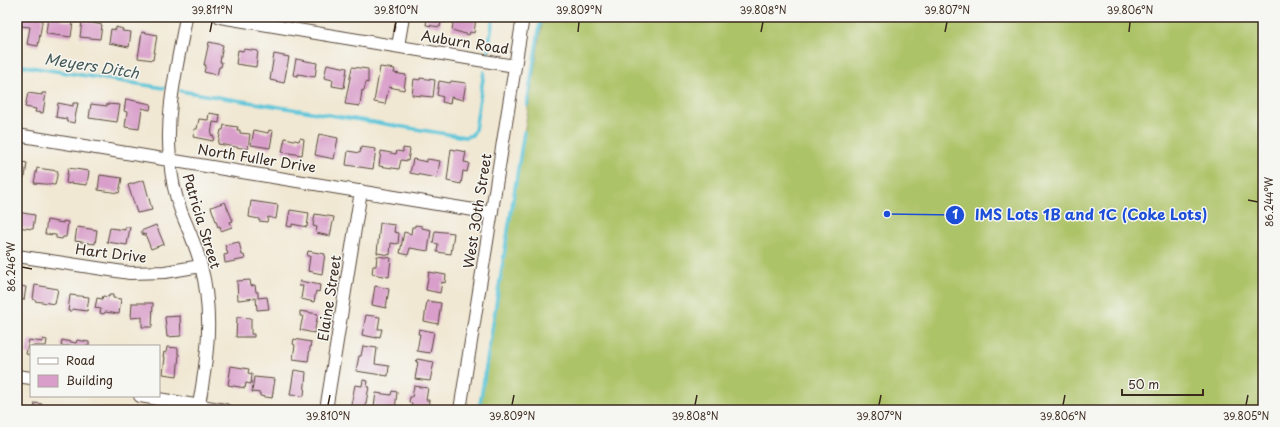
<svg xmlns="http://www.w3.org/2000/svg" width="1280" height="427" font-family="'Playpen Sans',sans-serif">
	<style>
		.grass { fill: #adc367; stroke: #747642 }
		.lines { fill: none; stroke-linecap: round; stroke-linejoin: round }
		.stream { stroke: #5dc6da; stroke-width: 3.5 }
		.building { fill: #d99fca }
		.minor-casing { stroke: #564639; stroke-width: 14 }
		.minor { stroke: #fff; stroke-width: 12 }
		.ticks { fill: none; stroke: #3b2a1e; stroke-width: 1.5 }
		.labels { text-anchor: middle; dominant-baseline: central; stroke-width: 3; stroke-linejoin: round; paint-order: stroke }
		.street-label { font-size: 14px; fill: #3b2a1e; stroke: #f6f6f2 }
		.water-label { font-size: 15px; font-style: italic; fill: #455956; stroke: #f6f6f2 }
		.leader { fill: none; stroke: #1d4ed8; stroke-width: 1.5 }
		.callout-dot { fill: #1d4ed8; stroke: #f6f6f2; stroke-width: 1.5 }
		.mark-label { font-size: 12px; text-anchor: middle; font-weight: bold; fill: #fff }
		.callout-label { font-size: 15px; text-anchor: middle; font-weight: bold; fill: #1d4ed8; stroke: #f6f6f2; stroke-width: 3; stroke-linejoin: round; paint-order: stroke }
		.neatline { fill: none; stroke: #3b2a1e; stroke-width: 1.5 }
		.ticks-label { font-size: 10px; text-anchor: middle; fill: #3b2a1e }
	</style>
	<rect width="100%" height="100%" fill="#f6f6f2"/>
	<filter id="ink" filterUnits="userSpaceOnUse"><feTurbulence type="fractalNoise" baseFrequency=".025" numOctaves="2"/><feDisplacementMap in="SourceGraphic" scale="8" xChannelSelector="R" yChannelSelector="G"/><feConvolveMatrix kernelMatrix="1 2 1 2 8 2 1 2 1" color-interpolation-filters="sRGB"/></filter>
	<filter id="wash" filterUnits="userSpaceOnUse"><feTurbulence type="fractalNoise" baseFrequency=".012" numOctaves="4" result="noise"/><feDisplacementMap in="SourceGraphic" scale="16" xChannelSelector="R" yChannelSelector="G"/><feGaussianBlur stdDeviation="0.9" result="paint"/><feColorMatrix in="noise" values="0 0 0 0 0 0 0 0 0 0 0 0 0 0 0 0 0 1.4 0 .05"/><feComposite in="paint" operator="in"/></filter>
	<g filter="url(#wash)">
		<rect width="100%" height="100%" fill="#f1e8d3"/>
		<path class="grass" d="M 543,17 L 1263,17 L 1263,410 L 479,410 Z"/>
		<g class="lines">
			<path class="stream" d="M 488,52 L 493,17
				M 17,65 L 164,88
				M 181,91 L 465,137 L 472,135 L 475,130 L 484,72
				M 527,105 L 541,17
				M 479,410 L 524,132"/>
		</g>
		<g id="blocks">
			<path class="building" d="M 22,17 L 43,17 L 38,46 L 27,44 L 30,27 L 21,26 Z
				M 50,17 L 61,17 L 60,20 L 73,22 L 71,37 L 47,34 L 46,32 L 48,18 L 50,18 Z
				M 427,17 L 442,17 L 440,27 L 426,25 Z
				M 454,17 L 476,18 L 474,33 L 470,32 L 469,35 L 452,30 Z
				M 82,21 L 93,22 L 93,23 L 102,25 L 100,39 L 80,37 Z
				M 116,27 L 123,29 L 122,31 L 131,32 L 129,47 L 109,43 L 111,29 L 116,30 Z
				M 142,32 L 157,35 L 153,60 L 138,58 Z
				M 209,42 L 223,45 L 220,62 L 222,62 L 221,67 L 219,67 L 217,75 L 204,72 L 206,65 L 204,65 Z
				M 244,49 L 258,51 L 256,67 L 236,64 L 238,50 L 243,51 Z
				M 274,54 L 289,57 L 284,83 L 270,80 Z
				M 296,59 L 317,63 L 315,77 L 298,74 L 298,76 L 293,75 Z
				M 327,64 L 347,68 L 344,88 L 332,86 L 333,80 L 324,78 Z
				M 352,67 L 368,69 L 368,83 L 366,82 L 364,91 L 362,90 L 360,106 L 345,104 Z
				M 380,67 L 395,69 L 394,73 L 406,75 L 404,90 L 389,87 L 385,104 L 374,102 Z
				M 420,78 L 435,80 L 433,97 L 412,95 L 414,79 L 420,80 Z
				M 439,81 L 450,83 L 451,81 L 466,83 L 463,100 L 451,97 L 450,104 L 442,102 L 443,97 L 437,95 Z
				M 28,93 L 42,95 L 42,93 L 46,93 L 43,113 L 35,112 L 36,109 L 25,107 Z
				M 126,99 L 151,104 L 150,110 L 142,108 L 139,129 L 125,127 L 127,112 L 124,111 Z
				M 58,103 L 73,106 L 73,103 L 78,103 L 74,123 L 66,121 L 67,119 L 56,117 Z
				M 91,104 L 107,106 L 107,104 L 120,105 L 117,122 L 89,118 Z
				M 209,113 L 220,115 L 219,123 L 213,122 L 211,135 L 214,136 L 213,141 L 193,137 L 194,129 L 197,129 L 199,119 L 208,120 Z
				M 224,125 L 238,127 L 237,130 L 240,130 L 240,133 L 250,134 L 248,149 L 218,144 L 221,130 L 223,130 Z
				M 254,130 L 268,133 L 269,130 L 273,131 L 270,148 L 251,145 Z
				M 319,134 L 338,138 L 334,159 L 315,155 Z
				M 285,138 L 299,141 L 300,138 L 304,139 L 302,155 L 282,152 Z
				M 361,147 L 376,149 L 373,169 L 346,165 L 348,151 L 360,153 Z
				M 403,148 L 410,149 L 408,161 L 401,160 L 399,169 L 379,166 L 381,151 L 396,154 L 397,151 L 403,152 Z
				M 451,149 L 466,152 L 464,162 L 469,163 L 467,172 L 463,171 L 461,184 L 447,181 Z
				M 413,159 L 427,162 L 427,159 L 440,161 L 437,178 L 410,173 Z
				M 17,161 L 27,163 L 25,177 L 17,176 Z
				M 37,168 L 58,171 L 55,185 L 34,183 Z
				M 68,168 L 89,171 L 87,185 L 70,183 L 69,184 L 66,183 Z
				M 100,175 L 122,178 L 119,193 L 98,190 Z
				M 144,180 L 152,210 L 137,213 L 128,185 Z
				M 251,201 L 278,205 L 276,219 L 268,217 L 267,222 L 259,221 L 259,219 L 249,217 Z
				M 225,202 L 233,221 L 230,222 L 232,227 L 221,231 L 220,226 L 218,227 L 211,207 Z
				M 290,210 L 309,213 L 307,227 L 292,224 L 292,227 L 287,226 Z
				M 17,212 L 35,215 L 33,229 L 17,227 Z
				M 315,214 L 334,217 L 330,236 L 316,233 L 317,227 L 313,226 Z
				M 47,220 L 63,223 L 63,221 L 68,222 L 66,237 L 63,237 L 62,239 L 56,238 L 56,235 L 45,234 Z
				M 380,223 L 395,225 L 394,232 L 399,233 L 398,244 L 391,243 L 390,255 L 377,253 Z
				M 156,225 L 164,244 L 151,249 L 145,234 L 143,235 L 141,231 Z
				M 415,225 L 422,226 L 422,228 L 431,230 L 428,251 L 410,248 L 408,255 L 400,253 L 404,232 L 411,234 L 412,227 L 415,227 Z
				M 77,227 L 97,230 L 95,244 L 75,241 Z
				M 125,227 L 130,227 L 127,245 L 107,242 L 110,228 L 125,230 Z
				M 435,231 L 454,233 L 451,254 L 437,252 L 438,244 L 433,243 Z
				M 239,242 L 242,255 L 244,255 L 245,259 L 225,263 L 224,255 L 228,254 L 225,245 Z
				M 308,251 L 325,254 L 322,274 L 308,271 L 310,256 L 307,256 Z
				M 377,256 L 391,258 L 389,277 L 372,274 L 373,266 L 376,266 Z
				M 429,272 L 446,275 L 445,283 L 442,282 L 440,293 L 426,290 Z
				M 250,280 L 251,286 L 255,285 L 256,292 L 258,292 L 258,298 L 267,297 L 269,309 L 257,310 L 256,298 L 238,300 L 237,281 Z
				M 300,281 L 320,285 L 319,292 L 316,291 L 314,302 L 301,299 L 303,286 L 299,286 Z
				M 17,285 L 26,287 L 24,300 L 17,299 Z
				M 35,285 L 58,289 L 55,304 L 35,301 L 35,300 L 33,299 Z
				M 375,286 L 389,289 L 386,308 L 372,305 Z
				M 70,295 L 89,297 L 87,311 L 72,309 L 72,311 L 68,311 Z
				M 109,295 L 113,295 L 113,298 L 121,299 L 119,314 L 105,312 L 104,314 L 100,313 L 101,309 L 95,308 L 97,298 L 102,299 L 103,296 L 109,297 Z
				M 427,301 L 441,303 L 438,324 L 424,321 Z
				M 132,303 L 153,303 L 152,327 L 142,327 L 142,317 L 131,318 Z
				M 300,311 L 318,314 L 314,333 L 300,330 L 303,316 L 300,316 Z
				M 366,315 L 380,317 L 378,329 L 382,329 L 380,337 L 377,336 L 377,338 L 362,335 Z
				M 180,316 L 181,336 L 167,337 L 165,317 Z
				M 237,317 L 251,318 L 251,334 L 254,334 L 254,337 L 236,337 Z
				M 419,329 L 434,332 L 430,353 L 417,351 L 420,334 L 418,334 Z
				M 43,339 L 47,340 L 46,346 L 31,346 L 31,355 L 26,354 L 29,340 L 43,342 Z
				M 294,339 L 311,342 L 308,361 L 293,359 L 295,345 L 293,344 Z
				M 62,340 L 76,343 L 77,340 L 89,342 L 89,346 L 61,346 Z
				M 363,346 L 377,348 L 375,364 L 389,366 L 388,376 L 356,371 L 359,356 L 361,356 Z
				M 167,347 L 178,348 L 178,354 L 179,354 L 177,376 L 163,374 L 165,357 L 163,357 L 164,352 L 166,353 Z
				M 417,359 L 434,362 L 430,381 L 415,379 L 418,362 L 416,362 Z
				M 231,366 L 249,369 L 248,373 L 252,374 L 251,384 L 246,383 L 245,388 L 228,385 Z
				M 294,370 L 306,372 L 304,396 L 290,395 Z
				M 254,377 L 275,379 L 272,398 L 260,396 L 260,393 L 252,392 Z
				M 363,380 L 368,381 L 367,387 L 369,387 L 365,408 L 351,405 L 355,385 L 362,386 Z
				M 414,386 L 428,388 L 426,400 L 429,400 L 428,408 L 425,407 L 424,410 L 411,410 L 412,403 L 409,402 L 410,397 L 412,397 Z
				M 392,391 L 397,392 L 395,410 L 386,410 L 386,408 L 374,406 L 376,393 L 391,395 Z
				M 35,403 L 42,404 L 41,407 L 52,410 L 34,410 Z"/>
		</g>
	</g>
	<g filter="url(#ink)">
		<use href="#blocks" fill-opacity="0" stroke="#564639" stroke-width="1"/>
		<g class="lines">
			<defs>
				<path id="minor" d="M 186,17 C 178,63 165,111 170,158 C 171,178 175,196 182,214 C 189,231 197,248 201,266 C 214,315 207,361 198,410
					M 220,17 L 515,66
					M 398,46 L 403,17
					M 17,135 L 492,213
					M 17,256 L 130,273 L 165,272 L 201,266
					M 17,376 L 31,378
					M 140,396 L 225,410
					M 326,410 L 361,191
					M 460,410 L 523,17"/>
			</defs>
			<use href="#minor" class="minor-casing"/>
			<use href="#minor" class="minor"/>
		</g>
	</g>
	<path class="ticks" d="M 210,32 L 212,22M 394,32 L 396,22M 578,32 L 579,22M 761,32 L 763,22M 945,32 L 947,22M 1129,32 L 1130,22M 1248,200 L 1258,202M 22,267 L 32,269M 328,405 L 330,395M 512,405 L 514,395M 695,405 L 697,395M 879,405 L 881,395M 1063,405 L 1065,395M 1246,405 L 1248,395"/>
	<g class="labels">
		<g class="street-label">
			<text transform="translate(465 42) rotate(9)">Auburn Road</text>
			<text transform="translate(257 158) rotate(9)">North Fuller Drive</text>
			<text transform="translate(477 211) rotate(-81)">West 30th Street</text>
			<text transform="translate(202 221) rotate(73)">Patricia Street</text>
			<text transform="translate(111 253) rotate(7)">Hart Drive</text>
			<text transform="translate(329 298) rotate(-81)">Elaine Street</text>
		</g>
		<g class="water-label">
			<text transform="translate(92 65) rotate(9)">Meyers Ditch</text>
		</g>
	</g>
	<path class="leader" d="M887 214L955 215"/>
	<g class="callout-dot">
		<circle cx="887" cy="214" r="4"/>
		<circle cx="955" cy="215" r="10"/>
	</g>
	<g class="mark-label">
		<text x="955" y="219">1</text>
	</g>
	<g class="callout-label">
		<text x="1091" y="220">IMS Lots 1B and 1C (Coke Lots)</text>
	</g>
	<rect width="1280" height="427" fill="none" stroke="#f6f6f2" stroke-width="44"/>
	<rect x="30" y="345" width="130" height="52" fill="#f6f6f2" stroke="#aba49d"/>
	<rect x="38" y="358" width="20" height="6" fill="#ffffff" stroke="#aba49d"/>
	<text x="66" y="365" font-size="12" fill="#3b2a1e">Road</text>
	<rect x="38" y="375" width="20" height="12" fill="#d99fca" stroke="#aba49d"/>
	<text x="66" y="385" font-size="12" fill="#3b2a1e">Building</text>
	<path d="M1122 389v6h81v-6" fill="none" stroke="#3b2a1e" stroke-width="2"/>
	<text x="1128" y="389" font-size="12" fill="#3b2a1e" stroke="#f6f6f2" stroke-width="3" paint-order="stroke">50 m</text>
	<rect x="22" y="22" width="1236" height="383" class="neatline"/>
	<g class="ticks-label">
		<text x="212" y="14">39.811°N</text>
		<text x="396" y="14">39.810°N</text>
		<text x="579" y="14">39.809°N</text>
		<text x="763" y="14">39.808°N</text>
		<text x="947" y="14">39.807°N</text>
		<text x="1130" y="14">39.806°N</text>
		<text transform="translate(1269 202) rotate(-90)" y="4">86.244°W</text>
		<text transform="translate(11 267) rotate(-90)" y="4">86.246°W</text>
		<text x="328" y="420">39.810°N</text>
		<text x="512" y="420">39.809°N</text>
		<text x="695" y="420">39.808°N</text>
		<text x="879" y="420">39.807°N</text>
		<text x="1063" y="420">39.806°N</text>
		<text x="1246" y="420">39.805°N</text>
	</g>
</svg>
